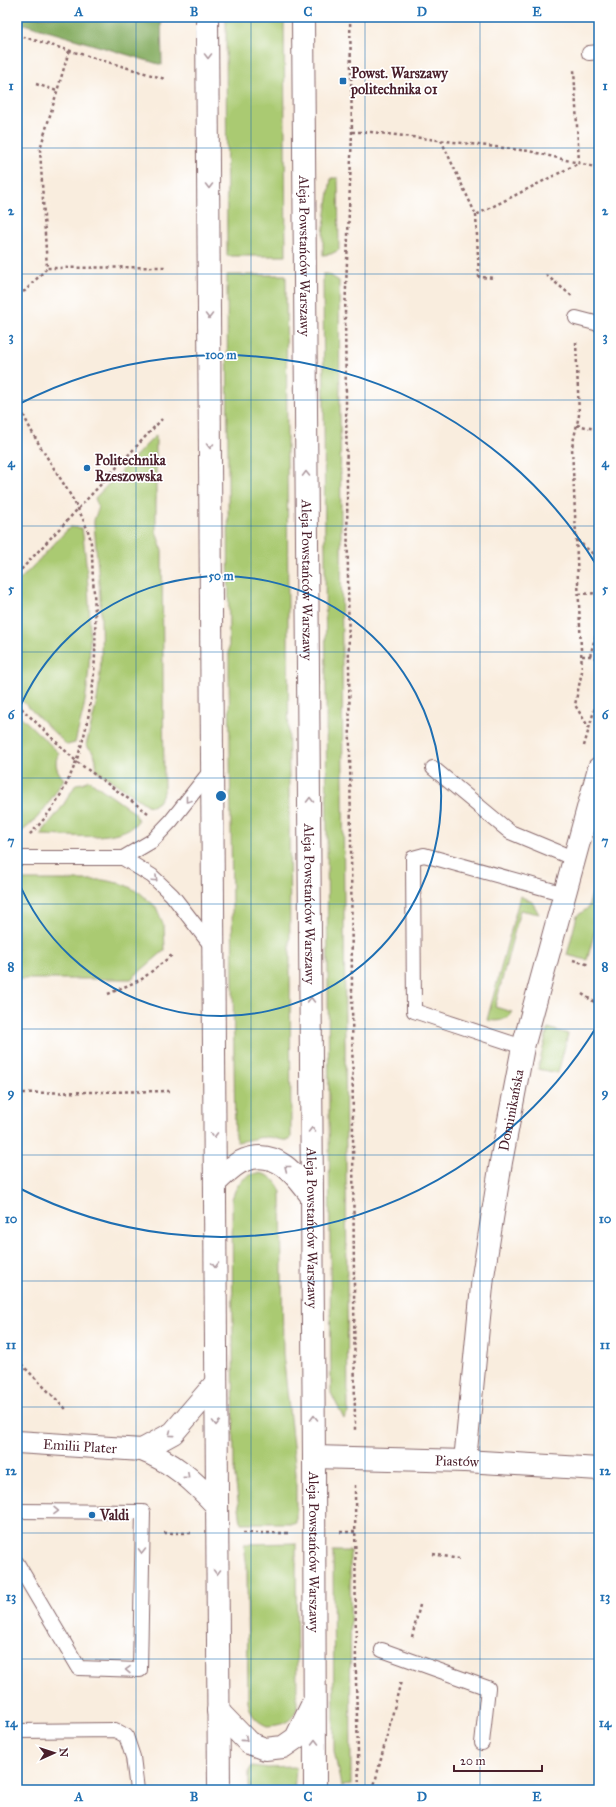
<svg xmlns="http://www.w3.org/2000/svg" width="616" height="1807" font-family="'IM FELL Great Primer',serif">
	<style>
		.green { fill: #aaca72; stroke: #7a744e }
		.forest { fill: #87ae64; stroke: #686648 }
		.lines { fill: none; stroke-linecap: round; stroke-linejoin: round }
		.service-casing { stroke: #87676a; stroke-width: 16 }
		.minor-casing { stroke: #87676a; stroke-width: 24 }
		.primary-casing { stroke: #87676a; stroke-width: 24 }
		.path { stroke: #87676a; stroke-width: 2.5; stroke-dasharray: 3 3; stroke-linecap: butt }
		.service { stroke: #fff; stroke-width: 14 }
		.minor { stroke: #fff; stroke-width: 22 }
		.primary { stroke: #fff; stroke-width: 22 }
		.oneway { stroke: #ae9aa0 }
		.grid { fill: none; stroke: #1f6fb2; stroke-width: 1; stroke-opacity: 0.55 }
		.ring { fill: none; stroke: #1f6fb2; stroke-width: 2 }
		.poi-dot { fill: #1f6fb2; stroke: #fff; stroke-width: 1.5 }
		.labels { text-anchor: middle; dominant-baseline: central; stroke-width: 3.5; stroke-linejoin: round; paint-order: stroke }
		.poi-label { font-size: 14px; font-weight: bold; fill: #4a1f2b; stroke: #fff; text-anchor: start }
		.street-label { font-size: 14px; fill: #4a1f2b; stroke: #fff }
		.centre { fill: #1f6fb2; stroke: #fff; stroke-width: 2 }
		.ring-label { font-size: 12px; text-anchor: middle; font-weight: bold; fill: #1f6fb2; stroke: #fff; stroke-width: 3.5; stroke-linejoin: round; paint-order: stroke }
		.neatline { fill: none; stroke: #1f6fb2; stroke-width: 1.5 }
		.grid-label { font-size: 13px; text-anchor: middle; font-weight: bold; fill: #1f6fb2 }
	</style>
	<rect width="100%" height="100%" fill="#fff"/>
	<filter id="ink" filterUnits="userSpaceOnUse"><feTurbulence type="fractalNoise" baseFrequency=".025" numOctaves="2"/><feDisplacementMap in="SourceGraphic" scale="8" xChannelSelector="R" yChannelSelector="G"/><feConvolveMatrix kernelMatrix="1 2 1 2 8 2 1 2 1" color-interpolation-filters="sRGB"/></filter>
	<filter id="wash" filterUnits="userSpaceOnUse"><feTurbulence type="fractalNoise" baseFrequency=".012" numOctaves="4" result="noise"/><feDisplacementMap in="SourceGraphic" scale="16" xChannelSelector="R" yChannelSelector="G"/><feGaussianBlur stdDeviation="0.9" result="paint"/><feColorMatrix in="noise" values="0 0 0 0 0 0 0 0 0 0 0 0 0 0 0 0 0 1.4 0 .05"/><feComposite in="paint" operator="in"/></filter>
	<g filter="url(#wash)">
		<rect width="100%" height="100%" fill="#f9edde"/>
		<path class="green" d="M 226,17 L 284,17 L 286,256 L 227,256 Z
			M 331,178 L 338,178 L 339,250 L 331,254 L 323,255 L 323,234 Z
			M 323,274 L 328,274 L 339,281 L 348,1413 L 344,1419 L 331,1393 Z
			M 227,275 L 286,275 L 291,1137 L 289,1140 C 281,1141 274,1137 267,1137 C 256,1137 247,1141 237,1142 L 235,1137 L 229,670 Z
			M 156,435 L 156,531 L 162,550 L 164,792 L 158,802 L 152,806 L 147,805 L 96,770 C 97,758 95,753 86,745 C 90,730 94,715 97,700 C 106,642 99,582 94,524 C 93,514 102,513 95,498 Z
			M 70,527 L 82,528 C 89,581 94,649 85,701 C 83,715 78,729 75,743 L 67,745 L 17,696 L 17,583 Z
			M 17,713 L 59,753 C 53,763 57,772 64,779 C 51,799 38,823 17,834 Z
			M 89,780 L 135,813 L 138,821 C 123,843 64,835 40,835 L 62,807 L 76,784 L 83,783 Z
			M 599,870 L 599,916 L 587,960 L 567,955 L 577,916 L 588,908 Z
			M 17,880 L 103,880 L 123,884 L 139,892 L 156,907 L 164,926 L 165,950 L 131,979 L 17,979 Z
			M 520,896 L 532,902 L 539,914 L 520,910 L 495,1007 L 512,1012 C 506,1021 498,1022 487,1020 Z
			M 548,1028 L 568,1034 L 558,1073 L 538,1069 Z
			M 257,1173 C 270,1174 276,1180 281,1192 L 283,1354 L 296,1473 L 296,1523 L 241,1523 L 234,1469 L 232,1199 C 236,1186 242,1176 257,1173 Z
			M 296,1543 L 297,1708 C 292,1723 282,1725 267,1726 C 255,1721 250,1714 248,1701 L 247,1568 L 244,1544 Z
			M 333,1551 L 350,1551 L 351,1785 L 341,1786 L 334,1751 Z
			M 252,1766 L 268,1768 L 293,1767 L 296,1768 L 294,1790 L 249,1790 L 249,1771 Z"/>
		<path class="forest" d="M 17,17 L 161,17 L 162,65 L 17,22 Z"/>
	</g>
	<g filter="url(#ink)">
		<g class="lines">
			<defs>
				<path id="service" d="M 589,53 L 599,52
					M 576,318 L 599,324
					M 433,768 L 510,832 L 575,859
					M 17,858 L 123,858 L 152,841 L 171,821 L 212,769
					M 123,858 L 152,876 L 172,895 L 213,948
					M 523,1047 L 414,1011 L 413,858 L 424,855 L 565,894
					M 17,1511 L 143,1512 L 140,1670 L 79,1668 L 17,1563
					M 382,1650 L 488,1688 L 482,1743
					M 17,1731 L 115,1730 L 126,1736 L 133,1757 L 137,1790"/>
				<g id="minor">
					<path id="s1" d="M 17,1442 L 142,1450 C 173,1462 194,1481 216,1505"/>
					<path d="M 142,1450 L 173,1433 L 215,1384"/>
					<path id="s2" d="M 314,1457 L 465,1461 L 599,1469"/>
					<path id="s3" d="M 465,1461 L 483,1276 L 501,1162 L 523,1047 L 599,768"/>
				</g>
				<g id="primary">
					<path d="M 207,17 L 219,1790"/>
					<path id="s4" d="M 303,17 L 314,1457 L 315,1790"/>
					<path d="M 215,1183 C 224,1175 233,1164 245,1160 C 276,1148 296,1175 312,1197"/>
					<path d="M 218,1711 L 249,1743 L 265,1749 L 283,1747 L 296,1738 L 312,1705"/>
				</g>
			</defs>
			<use href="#service" class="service-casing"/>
			<use href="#minor" class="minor-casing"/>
			<use href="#primary" class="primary-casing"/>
			<path class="path" d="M 350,17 L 352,132 L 345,313 L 351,842 L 355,1432
				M 17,35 L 165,79
				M 69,51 L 40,149 L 47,268 L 167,267
				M 36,84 L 57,91
				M 352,132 L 371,132 L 529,151 L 599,168
				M 441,140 L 476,215 L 579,163 L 574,69
				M 476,215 L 479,277 L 495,278
				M 546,275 L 572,296
				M 17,293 L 25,291 L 47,268
				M 576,342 L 579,415 L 572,447 L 582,671 L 575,705 L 589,728
				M 17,398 C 33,446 70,484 88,531 C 93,543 92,566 93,579 C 100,665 95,773 29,835
				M 577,425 L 599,430
				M 577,540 L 599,559
				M 17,574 L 162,419
				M 579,594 L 599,593
				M 582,656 L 590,656 L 599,659
				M 590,656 L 599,624
				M 17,704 L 77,762 L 148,813
				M 584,746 L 599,693
				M 573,960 L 590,965
				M 108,994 L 142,979 L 172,955
				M 582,994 L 599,1005
				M 17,1093 L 173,1091
				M 17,1360 L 67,1410
				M 355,1485 L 356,1681 L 359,1790
				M 340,1532 L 356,1532
				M 164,1533 L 191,1533
				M 243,1533 L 288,1533
				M 433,1554 L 459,1559
				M 412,1637 L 420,1605
				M 599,1717 L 597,1718 L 599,1742
				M 373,1790 L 401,1681"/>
			<use href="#service" class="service"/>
			<use href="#minor" class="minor"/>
			<use href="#primary" class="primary"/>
		</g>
		<defs><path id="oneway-chevron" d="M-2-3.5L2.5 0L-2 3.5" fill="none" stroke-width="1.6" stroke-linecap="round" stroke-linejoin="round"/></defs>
		<g class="oneway">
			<use href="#oneway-chevron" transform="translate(208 56) rotate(90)"/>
			<use href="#oneway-chevron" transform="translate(209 186) rotate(90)"/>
			<use href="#oneway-chevron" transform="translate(209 316) rotate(90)"/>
			<use href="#oneway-chevron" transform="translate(210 446) rotate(90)"/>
			<use href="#oneway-chevron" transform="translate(306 474) rotate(-91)"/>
			<use href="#oneway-chevron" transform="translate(188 800) rotate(128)"/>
			<use href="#oneway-chevron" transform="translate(310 800) rotate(-90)"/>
			<use href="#oneway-chevron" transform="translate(155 879) rotate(43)"/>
			<use href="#oneway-chevron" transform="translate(311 1000) rotate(-90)"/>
			<use href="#oneway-chevron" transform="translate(312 1130) rotate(-90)"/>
			<use href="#oneway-chevron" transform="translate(214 1135) rotate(89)"/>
			<use href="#oneway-chevron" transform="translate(287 1168) rotate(-142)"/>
			<use href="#oneway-chevron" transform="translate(215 1265) rotate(90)"/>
			<use href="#oneway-chevron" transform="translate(314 1418) rotate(-91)"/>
			<use href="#oneway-chevron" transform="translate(216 1423) rotate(90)"/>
			<use href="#oneway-chevron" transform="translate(171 1434) rotate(143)"/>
			<use href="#oneway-chevron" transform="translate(187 1476) rotate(41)"/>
			<use href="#oneway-chevron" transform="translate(56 1511) rotate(1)"/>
			<use href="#oneway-chevron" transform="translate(142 1551) rotate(91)"/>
			<use href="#oneway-chevron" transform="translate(217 1572) rotate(90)"/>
			<use href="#oneway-chevron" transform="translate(128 1670) rotate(-179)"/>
			<use href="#oneway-chevron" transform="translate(245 1739) rotate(40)"/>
			<use href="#oneway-chevron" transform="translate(315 1742) rotate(-90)"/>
		</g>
	</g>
	<path class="grid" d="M 136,17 L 136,1790M 251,17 L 251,1790M 365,17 L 365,1790M 480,17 L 480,1790M 17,148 L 599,148M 17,274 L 599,274M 17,400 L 599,400M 17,526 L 599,526M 17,652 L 599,652M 17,778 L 599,778M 17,904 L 599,904M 17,1029 L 599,1029M 17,1155 L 599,1155M 17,1281 L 599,1281M 17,1407 L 599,1407M 17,1533 L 599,1533M 17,1659 L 599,1659"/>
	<g class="ring">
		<path d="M17 714A220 220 0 1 1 17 878"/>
		<path d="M597 1026A441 441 0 0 1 17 1187M17 405A441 441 0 0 1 597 566"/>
	</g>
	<g class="poi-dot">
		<rect x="339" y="77" width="8" height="8" rx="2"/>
		<circle cx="87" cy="468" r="4"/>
		<circle cx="92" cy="1515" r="4"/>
	</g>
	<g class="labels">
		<g class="poi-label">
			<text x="351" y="73">Powst. Warszawy<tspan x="351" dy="16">politechnika 01</tspan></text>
			<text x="95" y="460">Politechnika<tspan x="95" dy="16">Rzeszowska</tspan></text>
			<text x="100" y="1515">Valdi</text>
		</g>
		<g class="street-label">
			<text stroke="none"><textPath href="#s4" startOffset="239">Aleja Powstańców Warszawy</textPath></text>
			<text stroke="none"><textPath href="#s4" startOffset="563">Aleja Powstańców Warszawy</textPath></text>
			<text stroke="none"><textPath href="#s4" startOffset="887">Aleja Powstańców Warszawy</textPath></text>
			<text stroke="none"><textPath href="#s3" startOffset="354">Dominikańska</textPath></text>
			<text stroke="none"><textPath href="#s4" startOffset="1211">Aleja Powstańców Warszawy</textPath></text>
			<text stroke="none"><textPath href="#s1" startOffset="63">Emilii Plater</textPath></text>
			<text stroke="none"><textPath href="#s2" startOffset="143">Piastów</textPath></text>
			<text stroke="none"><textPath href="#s4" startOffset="1535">Aleja Powstańców Warszawy</textPath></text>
		</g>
	</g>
	<circle cx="221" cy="796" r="6" class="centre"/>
	<g class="ring-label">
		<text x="221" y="359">100 m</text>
		<text x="221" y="580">50 m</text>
	</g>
	<rect width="616" height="1807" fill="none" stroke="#fff" stroke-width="44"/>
	<g transform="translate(54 1753) rotate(87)" stroke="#ffffff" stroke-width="3" paint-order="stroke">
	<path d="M0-3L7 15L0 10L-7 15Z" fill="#4a1f2b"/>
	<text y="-6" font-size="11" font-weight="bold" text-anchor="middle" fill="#4a1f2b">N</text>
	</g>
	<path d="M454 1765v6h88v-6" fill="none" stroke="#4a1f2b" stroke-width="2"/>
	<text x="460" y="1765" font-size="12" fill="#4a1f2b" stroke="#ffffff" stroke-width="3" paint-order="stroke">20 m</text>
	<rect x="22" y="22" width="572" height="1763" class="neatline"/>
	<g class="grid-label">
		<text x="79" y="16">A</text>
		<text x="194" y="16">B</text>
		<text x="308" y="16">C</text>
		<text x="422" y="16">D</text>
		<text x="537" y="16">E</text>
		<text x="11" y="90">1</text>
		<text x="605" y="90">1</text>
		<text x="11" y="215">2</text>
		<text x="605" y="215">2</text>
		<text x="11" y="341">3</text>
		<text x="605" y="341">3</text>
		<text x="11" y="467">4</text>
		<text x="605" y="467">4</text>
		<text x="11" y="593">5</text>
		<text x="605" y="593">5</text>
		<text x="11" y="719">6</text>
		<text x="605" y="719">6</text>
		<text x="11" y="845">7</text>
		<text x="605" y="845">7</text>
		<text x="11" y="971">8</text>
		<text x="605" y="971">8</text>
		<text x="11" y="1097">9</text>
		<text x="605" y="1097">9</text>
		<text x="11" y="1223">10</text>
		<text x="605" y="1223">10</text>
		<text x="11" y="1349">11</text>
		<text x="605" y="1349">11</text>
		<text x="11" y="1475">12</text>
		<text x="605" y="1475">12</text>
		<text x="11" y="1601">13</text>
		<text x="605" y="1601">13</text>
		<text x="11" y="1727">14</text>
		<text x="605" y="1727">14</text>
		<text x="79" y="1801">A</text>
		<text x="194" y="1801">B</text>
		<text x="308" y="1801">C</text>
		<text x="422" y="1801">D</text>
		<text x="537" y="1801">E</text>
	</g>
</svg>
